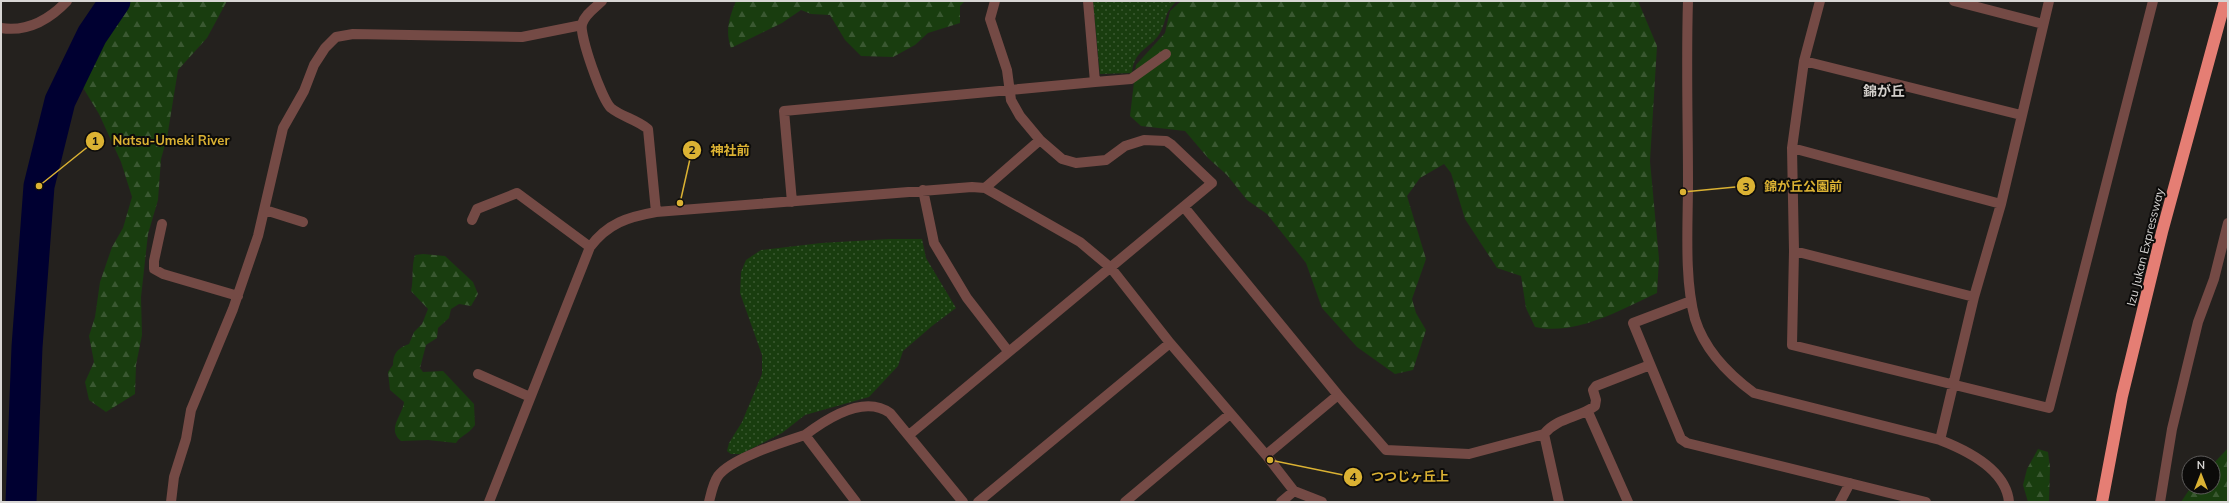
<svg xmlns="http://www.w3.org/2000/svg" width="2229" height="503" font-family="Mulish,'Noto Sans JP',sans-serif">
	<style>
		.grass { fill: url(#grass-dots) }
		.forest { fill: url(#forest-firs) }
		.lines { fill: none; stroke-linecap: round; stroke-linejoin: round }
		.river { stroke: #000031; stroke-width: 31 }
		.minor { stroke: #744a45; stroke-width: 10 }
		.highway { stroke: #e57e74; stroke-width: 12 }
		.labels { text-anchor: middle; dominant-baseline: central; stroke-width: 4; stroke-linejoin: round; paint-order: stroke }
		.street-label { font-size: 12px; fill: #d8d6d4; stroke: #0c0b0a }
		.quarter-label { font-size: 14px; font-weight: bold; fill: #d1cdc9; stroke: #0c0b0a }
		.leader { fill: none; stroke: #dbb233; stroke-width: 1.5 }
		.callout-dot { fill: #dbb233; stroke: #0c0b0a; stroke-width: 1.5 }
		.mark-label { font-size: 12px; text-anchor: middle; font-weight: bold; fill: #111 }
		.callout-label { font-size: 13px; text-anchor: middle; font-weight: bold; fill: #dbb233; stroke: #0c0b0a; stroke-width: 4; stroke-linejoin: round; paint-order: stroke }
	</style>
	<defs>
		<pattern id="grass-dots" width="8" height="8" patternUnits="userSpaceOnUse"><rect width="8" height="8" fill="#193d0f"/><path d="M2 2h.1M6 6h.1" fill="none" stroke="#3a5831" stroke-width="1.8" stroke-linecap="round"/></pattern>
		<pattern id="forest-firs" width="22" height="20" patternUnits="userSpaceOnUse"><rect width="22" height="20" fill="#193d0f"/><path d="M5 1l3.5 6h-7zM16 11l3.5 6h-7z" fill="#3a5831"/></pattern>
	</defs>
	<rect width="100%" height="100%" fill="#24211e"/>
	<path class="grass" d="M 1093,1 L 1177,1 C 1163,14 1168,17 1161,31 C 1152,49 1134,48 1132,73 L 1100,74 Z
		M 890,239 L 922,239 L 926,258 L 956,308 L 932,326 L 903,351 L 898,366 L 869,397 L 805,415 L 782,433 L 741,454 L 731,454 L 727,451 L 729,443 L 742,422 L 762,374 L 762,355 L 740,293 L 741,272 L 746,260 L 761,250 L 821,243 Z"/>
	<path class="forest" d="M 130,1 L 227,1 L 207,38 L 178,70 L 167,138 L 161,159 L 158,200 L 148,234 L 141,297 L 142,335 L 136,365 L 135,394 L 106,412 L 89,400 L 85,382 L 94,362 L 89,336 L 95,317 L 100,282 L 112,247 L 123,228 L 132,197 L 121,162 L 99,114 L 82,86 L 92,56 L 110,36 Z
		M 736,1 L 965,1 L 960,6 L 960,23 L 928,33 L 915,45 L 893,57 L 861,56 L 845,40 L 830,15 L 811,14 L 801,10 L 782,23 L 731,48 C 725,31 729,18 736,1 Z
		M 1181,1 L 1638,1 L 1657,46 L 1650,161 L 1659,259 L 1657,293 C 1620,310 1576,336 1535,327 L 1526,308 L 1521,276 L 1497,268 L 1465,219 L 1451,173 L 1444,164 L 1420,178 L 1407,196 L 1426,259 L 1412,299 L 1416,313 L 1426,330 L 1413,370 L 1395,374 L 1357,347 L 1322,308 L 1306,263 L 1267,214 L 1247,200 L 1227,175 L 1208,158 L 1185,131 L 1141,126 L 1130,116 L 1136,65 L 1165,33 L 1170,11 Z
		M 423,254 L 445,256 L 473,282 L 478,294 L 471,306 L 459,304 L 451,309 L 449,318 L 438,328 L 437,338 L 426,345 L 420,368 L 423,372 L 443,371 L 474,404 L 475,425 C 468,435 461,435 456,443 L 428,440 L 401,441 C 386,429 403,415 404,402 L 390,390 L 388,372 L 393,365 C 393,353 398,348 409,344 L 414,332 L 422,324 L 428,309 L 411,291 C 414,279 411,267 415,255 Z
		M 2228,448 L 2228,502 L 2181,502 L 2191,487 L 2213,487 L 2213,464 Z
		M 2038,449 L 2048,452 L 2050,467 L 2049,502 L 2028,502 L 2023,485 L 2027,469 Z"/>
	<g class="lines">
		<path class="river" d="M 21,502 L 27,347 L 39,186 L 60,101 L 92,35 L 115,1"/>
		<path class="minor" d="M 602,1 C 595,8 585,14 582,24 C 579,35 602,100 611,108 C 622,117 636,119 648,129 L 656,212
			M 1688,1 C 1686,61 1688,122 1688,183 C 1688,224 1684,279 1695,319 C 1705,351 1728,374 1754,393 L 1940,440 C 1966,450 2006,469 2009,502
			M 1820,1 L 1804,61 L 1792,148 L 1794,251 L 1792,345 L 2049,408 L 2153,1
			M 1954,1 L 2043,24
			M 1,28 C 27,32 49,20 67,1
			M 1804,61 L 2021,115
			M 1095,82 L 1131,79 L 1166,54
			M 1792,148 L 2001,204
			M 985,188 L 1040,140
			M 923,190 L 934,243 L 967,298 L 1008,351
			M 792,202 L 784,111 L 1095,82 L 1088,1
			M 1184,207 L 1338,395 L 1386,450 L 1469,454 L 1544,434 L 1559,502
			M 265,210 L 303,222
			M 472,220 L 477,209 L 517,193 L 590,247
			M 162,224 L 154,261 L 154,269 L 163,274 L 238,296
			M 1794,251 L 1974,297
			M 1691,301 L 1633,323 L 1681,439 L 1687,443 L 1926,502
			M 478,374 L 530,397
			M 1588,412 L 1628,502
			M 1544,434 C 1558,417 1579,418 1595,406 L 1596,400 L 1593,390 L 1596,386 L 1650,365
			M 909,435 L 1212,183 L 1172,145 L 1166,141 L 1144,140 L 1125,146 L 1106,160 L 1076,163 L 1062,159 L 1040,140 L 1020,116 L 1011,100 L 1007,70 L 990,19 L 995,1
			M 1940,440 L 1974,297 L 2001,204 L 2049,1
			M 1266,455 L 1338,395
			M 171,502 L 174,477 L 186,439 L 191,410 L 233,309 L 258,236 L 283,128 L 304,91 L 314,65 L 325,48 L 336,37 L 353,34 L 522,37 L 582,25
			M 489,502 L 590,247 C 608,223 628,217 656,212 L 972,187 L 985,188 L 1080,242 L 1111,268 L 1170,343 L 1266,455 L 1294,491 L 1322,502
			M 709,502 C 711,494 713,483 718,476 C 731,458 784,442 805,435
			M 856,502 L 805,435 C 826,419 864,394 890,413 L 963,502
			M 978,502 L 1170,343
			M 1125,502 L 1230,414
			M 1281,502 L 1294,491
			M 1840,502 L 1850,483
			M 2160,502 L 2172,429 L 2198,322 L 2214,279 L 2228,223"/>
		<path class="highway" d="M 2102,502 L 2122,396 L 2162,232 L 2225,1"/>
	</g>
	<g class="labels">
		<g class="street-label">
			<text transform="translate(2145 247) rotate(-76)">Izu Jukan Expressway</text>
		</g>
		<g class="quarter-label">
			<text x="1884" y="91">錦が丘</text>
		</g>
	</g>
	<path class="leader" d="M39 186L95 141M680 203L692 150M1683 192L1746 186M1270 460L1353 477"/>
	<g class="callout-dot">
		<circle cx="39" cy="186" r="4"/>
		<circle cx="680" cy="203" r="4"/>
		<circle cx="1683" cy="192" r="4"/>
		<circle cx="1270" cy="460" r="4"/>
		<circle cx="95" cy="141" r="10"/>
		<circle cx="692" cy="150" r="10"/>
		<circle cx="1746" cy="186" r="10"/>
		<circle cx="1353" cy="477" r="10"/>
	</g>
	<g class="mark-label">
		<text x="95" y="145">1</text>
		<text x="692" y="154">2</text>
		<text x="1746" y="191">3</text>
		<text x="1353" y="481">4</text>
	</g>
	<g class="callout-label">
		<text x="171" y="145">Natsu-Umeki River</text>
		<text x="730" y="155">神社前</text>
		<text x="1803" y="191">錦が丘公園前</text>
		<text x="1410" y="481">つつじヶ丘上</text>
	</g>
	<rect width="2229" height="503" fill="none" stroke="#d8d6d4" stroke-width="4"/>
	<g transform="translate(2201 475)"><circle r="19" fill="#0c0b0a" stroke="#5e5c5b"/>
	<path d="M0-3L7 15L0 10L-7 15Z" fill="#dbb233"/>
	<text y="-6" font-size="11" font-weight="bold" text-anchor="middle" fill="#d8d6d4">N</text>
	</g>
</svg>
